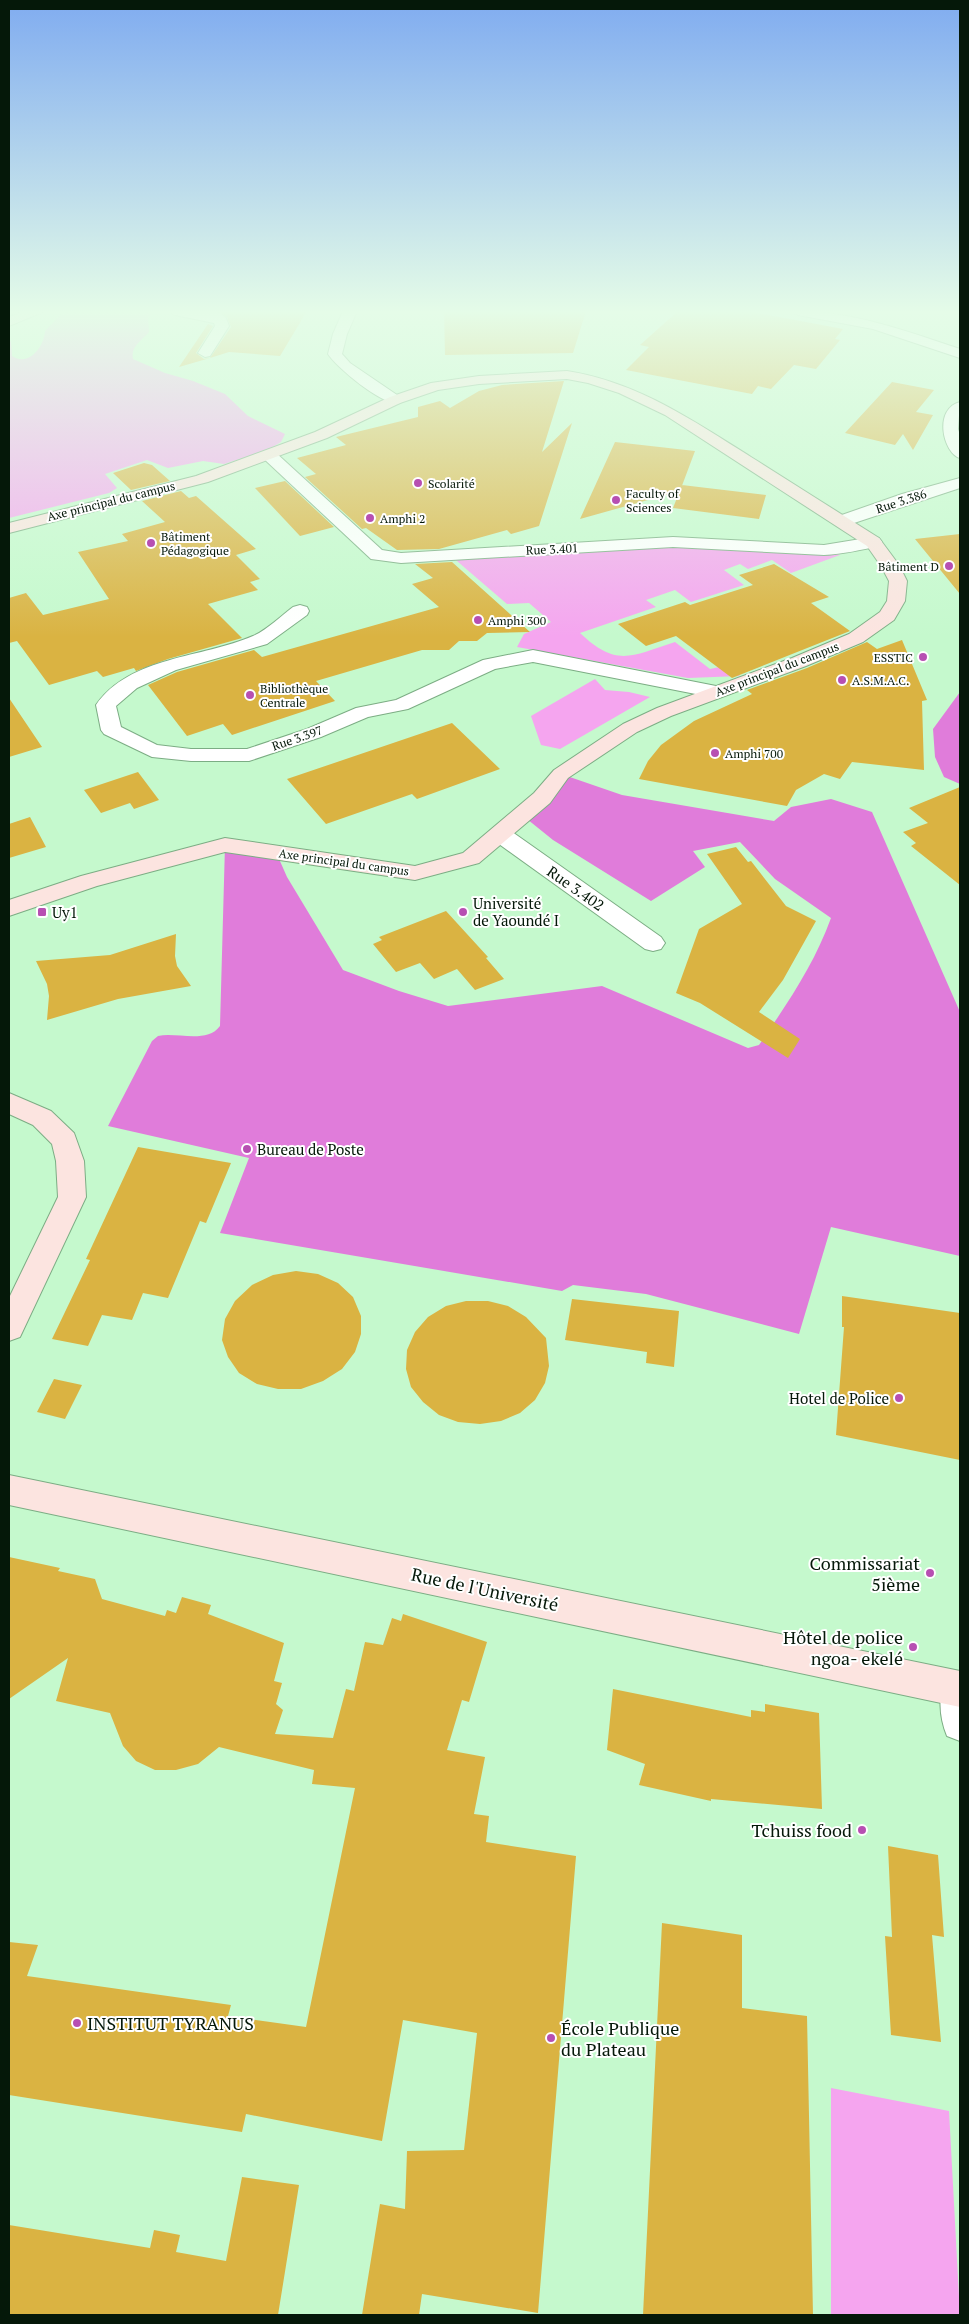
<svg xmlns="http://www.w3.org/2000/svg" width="969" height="2324" font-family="'PT Serif',serif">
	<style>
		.green { fill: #f5a5ef }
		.forest { fill: #e07cda }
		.building { fill: #dab342 }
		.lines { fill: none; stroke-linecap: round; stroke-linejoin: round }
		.street-casing { stroke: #7cad84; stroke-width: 2 }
		.secondary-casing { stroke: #7cad84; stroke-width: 2 }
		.street { fill: #fff; fill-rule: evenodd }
		.secondary { fill: #fce4e0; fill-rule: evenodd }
		.poi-dot { fill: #b74fb2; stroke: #fff; stroke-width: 2 }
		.labels { text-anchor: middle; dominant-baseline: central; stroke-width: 4; stroke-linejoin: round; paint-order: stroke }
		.far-poi-label { font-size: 12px; fill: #051809; stroke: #fff; text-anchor: start }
		.far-street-label { font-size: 12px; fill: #051809; stroke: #fff }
		.street-label { font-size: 15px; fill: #051809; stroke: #fff }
		.poi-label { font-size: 15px; fill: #051809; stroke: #fff; text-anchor: start }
		.near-poi-label { font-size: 18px; fill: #051809; stroke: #fff; text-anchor: end }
		.near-street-label { font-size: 18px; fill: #051809; stroke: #fff }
	</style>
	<rect width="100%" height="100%" fill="#c5f9cd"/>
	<path class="green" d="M 64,311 L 153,311 L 148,318 L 149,332 C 142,340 130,347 133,359 L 165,373 L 193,381 L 225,394 L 248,416 L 285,434 L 281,442 L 268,450 L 224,464 L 203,461 L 168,468 L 147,460 L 105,474 L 117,488 L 109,493 L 9,518 L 9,339 L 11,342 L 12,356 C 29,367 44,347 45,331 Z
		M 673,542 L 824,550 L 840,555 L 791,573 L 772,560 L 748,569 L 740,564 L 724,570 L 744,585 L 691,602 L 675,590 L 646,600 L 656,607 L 580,633 C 617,668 631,656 675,642 L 710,669 L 724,666 L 740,676 L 688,678 L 517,647 L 524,634 L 551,622 L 529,603 L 507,604 L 450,555 Z
		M 595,679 L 605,690 L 629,692 L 650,697 L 560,749 L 541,745 L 531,716 Z
		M 831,2088 L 949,2111 L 960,2315 L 831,2315 Z"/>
	<path class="forest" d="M 960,692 L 960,784 L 944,777 L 935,757 L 933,729 Z
		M 561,774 L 622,795 L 774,821 L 791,807 L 831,799 L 872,812 L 960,1012 L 960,1256 L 831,1227 L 799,1334 L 646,1294 L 573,1285 L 562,1291 L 220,1233 L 249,1158 L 108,1126 L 152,1041 L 158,1036 C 177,1032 207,1044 220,1026 L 225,845 L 276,852 L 287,877 L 343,970 L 399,991 L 448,1006 L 602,986 L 748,1048 L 759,1045 C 787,1004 814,965 831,918 L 775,879 L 740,842 L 693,851 L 705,867 L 651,901 L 553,840 L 522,815 Z"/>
	<path class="building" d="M 218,311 L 307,311 L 280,356 L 229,352 L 210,358 L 231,327 L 227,317 Z
		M 444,311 L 586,311 L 573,353 L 445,355 Z
		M 678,311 L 748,311 L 843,329 L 835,339 L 840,340 L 816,369 L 794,365 L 771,389 L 758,386 L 752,394 L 626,370 L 649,347 L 640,345 Z
		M 208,324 L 213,326 L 196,353 L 204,359 L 210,358 L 179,367 Z
		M 564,381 L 542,452 L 572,423 L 539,526 L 511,534 L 507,530 L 439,549 L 397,550 L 366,528 L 362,529 L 305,477 L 316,474 L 297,458 L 346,445 L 336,437 L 418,417 L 418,407 L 440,401 L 450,408 L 479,391 L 502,385 Z
		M 892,382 L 934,390 L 916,412 L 933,415 L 913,450 L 903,434 L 895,445 L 845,433 Z
		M 615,442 L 695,451 L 680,491 L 580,519 Z
		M 144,463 L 152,465 L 170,481 L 131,490 L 113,473 Z
		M 285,481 L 334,527 L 300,536 L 255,488 Z
		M 682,485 L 766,495 L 759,519 L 673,508 Z
		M 181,491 L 189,498 L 196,496 L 256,549 L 236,555 L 260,579 L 250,582 L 258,590 L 208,604 L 242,638 L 168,659 L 136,671 L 134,668 L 103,677 L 97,671 L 49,685 L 17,641 L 9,643 L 9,598 L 26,593 L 43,615 L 109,599 L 78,552 L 128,541 L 122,534 L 165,522 L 142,501 Z
		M 960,534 L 960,594 L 915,539 Z
		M 452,562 L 530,632 L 487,633 L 477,641 L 459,641 L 449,650 L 422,650 L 316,681 L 335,701 L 232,735 L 223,724 L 187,736 L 148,685 L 177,672 L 254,650 L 262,657 L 439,607 L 412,584 L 433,578 L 415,564 Z
		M 774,564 L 829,597 L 811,603 L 850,631 L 732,678 L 676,636 L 646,646 L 618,624 L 685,602 L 690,605 L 753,585 L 739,575 Z
		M 902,640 L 927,700 L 922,701 L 924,770 L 852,762 L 840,779 L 824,774 L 796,790 L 787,806 L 639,779 L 648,761 L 661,745 L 694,721 L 752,694 L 747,690 L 807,668 L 867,642 L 877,649 Z
		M 9,698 L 42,747 L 9,757 Z
		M 452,723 L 500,769 L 417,799 L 412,794 L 326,824 L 287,779 Z
		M 138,772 L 159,800 L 134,809 L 130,803 L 101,813 L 84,790 Z
		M 960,787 L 960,885 L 911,846 L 916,843 L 903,832 L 928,823 L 909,808 Z
		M 30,817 L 46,847 L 9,858 L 9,824 Z
		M 736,847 L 748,862 L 751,861 L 786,906 L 816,921 L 783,980 L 759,1012 L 800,1039 L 788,1058 L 700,1003 L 676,993 L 699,929 L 742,904 L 707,854 Z
		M 446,911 L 488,957 L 486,958 L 504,979 L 475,990 L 457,969 L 434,979 L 420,963 L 396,972 L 373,944 L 382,940 L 379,937 Z
		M 176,934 L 175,956 L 177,966 L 191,986 L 118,999 L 47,1020 L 49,996 L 47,984 L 36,961 L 110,955 Z
		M 138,1147 L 231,1163 L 206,1223 L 200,1221 L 168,1298 L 143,1293 L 132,1320 L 102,1315 L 88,1346 L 52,1339 L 90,1260 L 86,1259 Z
		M 296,1271 L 318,1274 L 338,1283 L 353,1297 L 361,1316 L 361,1334 L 355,1352 L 342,1369 L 323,1381 L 301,1389 L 278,1389 L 257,1384 L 239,1373 L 228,1357 L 222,1340 L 225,1319 L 235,1301 L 252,1285 L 273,1275 Z
		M 842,1296 L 960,1313 L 960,1460 L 836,1435 L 844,1327 L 842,1327 Z
		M 572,1299 L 679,1311 L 674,1367 L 646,1363 L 647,1352 L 565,1340 Z
		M 466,1301 L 488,1301 L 508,1306 L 526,1317 L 546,1338 L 549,1366 L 545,1383 L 535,1400 L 520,1413 L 501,1421 L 480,1424 L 458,1422 L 439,1415 L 423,1402 L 411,1387 L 406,1369 L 407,1350 L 415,1332 L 428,1317 L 446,1306 Z
		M 54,1379 L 82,1385 L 65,1419 L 37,1412 Z
		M 9,1557 L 60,1568 L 58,1571 L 95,1579 L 102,1599 L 165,1616 L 167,1610 L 176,1613 L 182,1597 L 211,1605 L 208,1614 L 284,1643 L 274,1681 L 282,1683 L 276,1704 L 283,1710 L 275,1734 L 333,1738 L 346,1689 L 354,1691 L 365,1642 L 383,1645 L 392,1618 L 401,1621 L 403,1614 L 487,1642 L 469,1702 L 462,1700 L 447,1750 L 485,1757 L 474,1814 L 489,1816 L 486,1842 L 576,1856 L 538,2313 L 422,2294 L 419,2315 L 362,2315 L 380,2204 L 405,2209 L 407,2151 L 464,2150 L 477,2033 L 403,2020 L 382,2141 L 246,2114 L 242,2132 L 9,2095 L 9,1942 L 38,1945 L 27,1976 L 231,2005 L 228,2016 L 306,2027 L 355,1788 L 312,1784 L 314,1770 L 219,1747 L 198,1764 L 176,1770 L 155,1770 L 136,1761 L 123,1746 L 110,1713 L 56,1701 L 68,1658 L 9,1699 Z
		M 613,1689 L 751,1717 L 751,1710 L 765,1712 L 765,1704 L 819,1713 L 822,1809 L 711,1799 L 711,1801 L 639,1785 L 645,1764 L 607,1750 Z
		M 888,1846 L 938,1855 L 944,1937 L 932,1935 L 941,2042 L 891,2035 L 885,1936 L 892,1937 Z
		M 662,1923 L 742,1935 L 742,2008 L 807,2016 L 813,2315 L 643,2315 Z
		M 242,2177 L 299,2185 L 278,2315 L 9,2315 L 9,2225 L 150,2248 L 154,2230 L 180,2235 L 176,2252 L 226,2261 Z"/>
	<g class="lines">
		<defs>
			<path id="street" d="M 168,311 L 206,311 L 221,314 L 226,318 L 229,326 L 210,356 L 205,357 L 198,353 L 215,326 L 214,323 L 175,315 Z
				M 343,311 L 357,311 L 347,334 L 342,354 L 350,363 L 400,397 L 403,400 L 400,403 C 384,407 337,368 328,354 L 333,334 Z
				M 791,311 C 853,311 903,330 960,349 L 960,358 L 873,329 L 798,315 Z
				M 960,402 L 958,429 L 960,435 L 960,458 C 943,453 933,409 960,402 Z
				M 269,450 L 275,452 L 382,550 L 401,553 L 673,537 L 824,545 L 873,537 L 879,538 L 882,542 L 879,546 C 861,550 843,554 824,555 L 673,547 L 401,563 L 371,559 L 263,458 L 261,455 Z
				M 960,478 L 960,488 L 848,525 L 836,525 L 833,521 L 836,517 L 902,494 Z
				M 300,605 L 307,607 L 309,611 L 307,615 L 267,644 L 176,670 L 137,688 L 116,706 L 121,727 L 157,745 L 191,749 L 247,749 L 307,729 L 356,708 L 396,700 L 483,660 L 533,650 L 716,686 L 723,688 L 726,692 L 723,696 L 716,698 L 533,662 L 495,669 L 408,709 L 368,717 L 321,737 L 249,761 L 191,761 L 152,757 L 104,734 L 101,730 L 96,705 C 130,656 203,658 253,636 C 267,630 281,616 293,607 Z
				M 500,827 L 508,829 L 661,937 L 665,943 L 661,949 L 653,951 L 645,949 L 492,839 L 489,834 L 492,829 Z
				M 959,1671 L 960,1671 L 960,1741 L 947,1736 C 939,1717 938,1695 946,1676 Z"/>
			<path id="secondary" d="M 24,311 L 45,311 L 9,326 L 9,317 Z
				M 567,371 C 637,382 692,420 751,457 C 794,484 836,511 879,538 L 899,565 L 907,581 L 905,601 L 894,620 L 863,642 L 806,666 L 671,716 L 637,732 L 568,778 L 550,803 L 479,863 L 415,880 L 225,852 L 97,886 L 9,916 L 9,900 L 81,876 L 225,838 L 415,866 L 463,853 L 534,793 L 554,770 L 623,724 L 657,708 L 792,658 L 849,634 L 880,612 L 887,601 L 889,581 L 881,566 L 867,546 L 665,415 L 619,393 L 588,383 L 567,379 L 479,384 L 438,390 L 400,403 L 327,438 L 208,482 L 9,533 L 9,523 L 196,476 L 315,432 L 390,397 L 431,383 L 479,376 Z
				M 9,1093 L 51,1111 L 74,1133 L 84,1161 L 86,1197 L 20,1337 L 9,1341 L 9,1298 L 58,1197 L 56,1161 L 52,1144 L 33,1125 L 9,1114 Z
				M 9,1475 L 960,1671 L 960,1707 L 9,1505 Z"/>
		</defs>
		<use href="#street" class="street-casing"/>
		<use href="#secondary" class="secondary-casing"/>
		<use href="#street" class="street"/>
		<use href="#secondary" class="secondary"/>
	</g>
	<linearGradient id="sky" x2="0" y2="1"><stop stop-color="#80acf0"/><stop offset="0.49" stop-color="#e5fce8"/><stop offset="1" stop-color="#e5fce8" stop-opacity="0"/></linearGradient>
	<rect width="969" height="637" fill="url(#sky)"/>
	<g class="poi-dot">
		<circle cx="418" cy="483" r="5"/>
		<circle cx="616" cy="500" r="5"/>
		<circle cx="370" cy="518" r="5"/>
		<circle cx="151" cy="543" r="5"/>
		<circle cx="949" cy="566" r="5"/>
		<circle cx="478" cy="620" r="5"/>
		<circle cx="923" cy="657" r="5"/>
		<circle cx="842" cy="680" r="5"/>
		<circle cx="250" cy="695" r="5"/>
		<circle cx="715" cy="753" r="5"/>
		<rect x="37" y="907" width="10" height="10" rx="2.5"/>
		<circle cx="463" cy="912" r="5"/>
		<circle cx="247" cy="1149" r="5"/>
		<circle cx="899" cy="1398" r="5"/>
		<circle cx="930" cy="1573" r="5"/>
		<circle cx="913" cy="1647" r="5"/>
		<circle cx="862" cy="1830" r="5"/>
		<circle cx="77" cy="2023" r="5"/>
		<circle cx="551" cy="2038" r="5"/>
	</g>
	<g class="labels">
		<g class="far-poi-label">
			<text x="428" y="483">Scolarité</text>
			<text x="626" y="493">Faculty of<tspan x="626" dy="14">Sciences</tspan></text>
			<text x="380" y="518">Amphi 2</text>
			<text x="161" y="536">Bâtiment<tspan x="161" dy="14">Pédagogique</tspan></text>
			<text x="939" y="566" text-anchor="end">Bâtiment D</text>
			<text x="488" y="620">Amphi 300</text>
			<text x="913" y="657" text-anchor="end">ESSTIC</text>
			<text x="852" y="680">A.S.M.A.C.</text>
			<text x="260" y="688">Bibliothèque<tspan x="260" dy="14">Centrale</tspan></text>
			<text x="725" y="753">Amphi 700</text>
		</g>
		<g class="far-street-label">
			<text transform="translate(111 501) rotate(-14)">Axe principal du campus</text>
			<text transform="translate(901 501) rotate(-18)">Rue 3.386</text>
			<text transform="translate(552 549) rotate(-3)">Rue 3.401</text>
			<text transform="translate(777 669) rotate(-21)">Axe principal du campus</text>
			<text transform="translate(297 738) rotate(-19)">Rue 3.397</text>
			<text transform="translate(344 862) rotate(8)">Axe principal du campus</text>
		</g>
		<g class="street-label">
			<text transform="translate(576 888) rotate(35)">Rue 3.402</text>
		</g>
		<g class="poi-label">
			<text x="473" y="903">Université<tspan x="473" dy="17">de Yaoundé I</tspan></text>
			<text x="52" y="912">Uy1</text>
			<text x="257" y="1149">Bureau de Poste</text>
			<text x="889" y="1398" text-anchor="end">Hotel de Police</text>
		</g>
		<g class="near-poi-label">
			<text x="920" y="1563">Commissariat<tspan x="920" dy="21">5ième</tspan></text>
			<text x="903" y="1637">Hôtel de police<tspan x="903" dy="21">ngoa- ekelé</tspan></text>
			<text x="852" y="1830">Tchuiss food</text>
			<text x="87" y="2023" text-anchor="start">INSTITUT TYRANUS</text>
			<text x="561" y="2028" text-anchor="start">École Publique<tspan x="561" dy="21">du Plateau</tspan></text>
		</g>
		<g class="near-street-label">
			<text transform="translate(485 1589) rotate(12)">Rue de l'Université</text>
		</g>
	</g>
	<rect width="969" height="2324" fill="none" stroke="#051809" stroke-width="20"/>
</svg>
